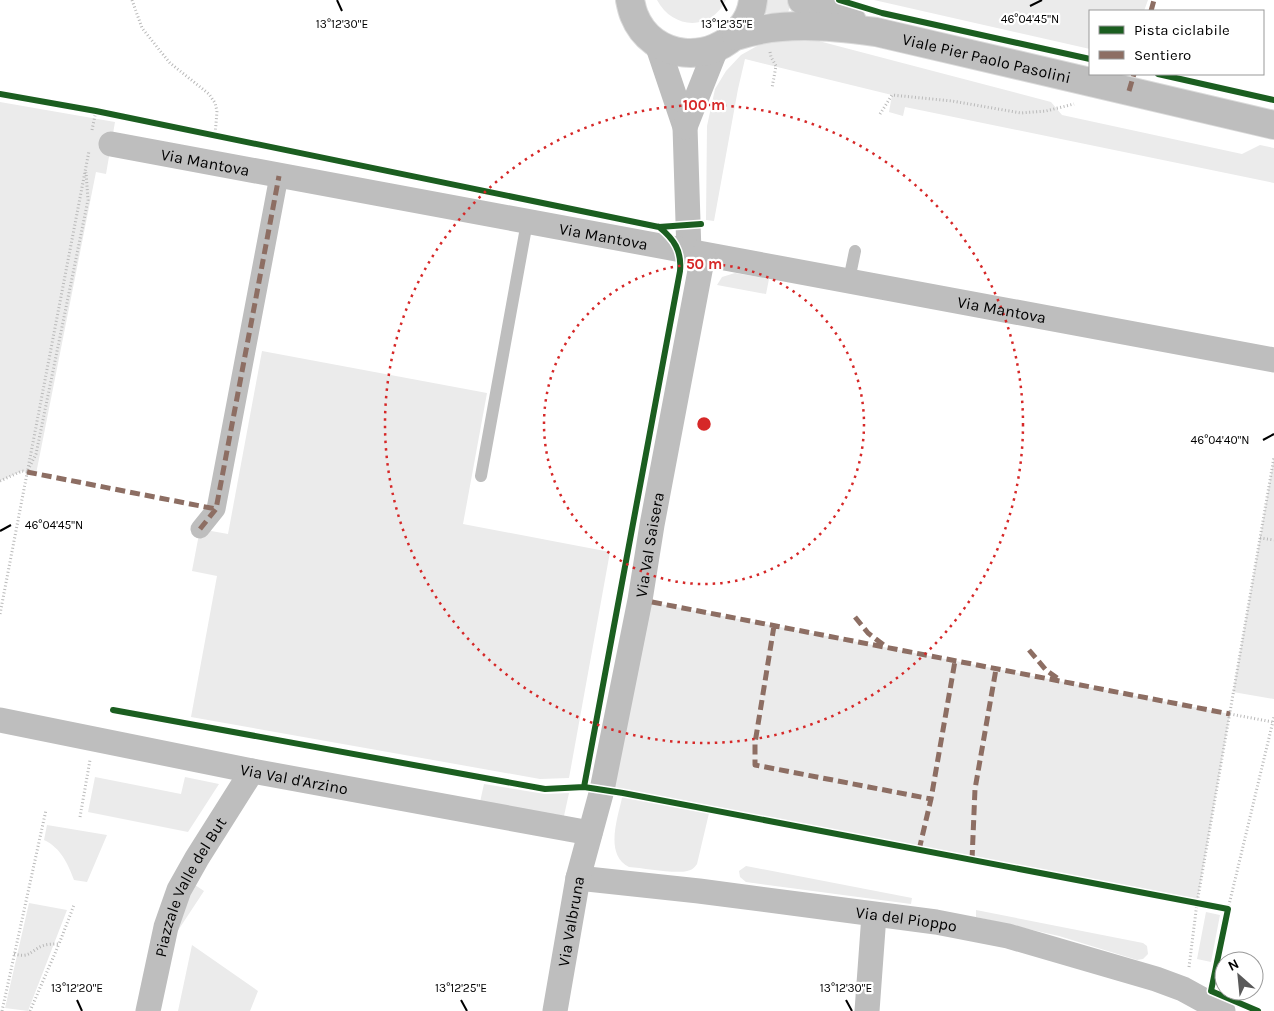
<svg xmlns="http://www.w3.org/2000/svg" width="1274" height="1011" font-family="Karla,sans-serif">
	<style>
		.green { fill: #ebebeb }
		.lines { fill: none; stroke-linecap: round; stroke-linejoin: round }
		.primary-casing { stroke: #dbdbdb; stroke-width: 30 }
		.path { stroke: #b9b9b9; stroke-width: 3; stroke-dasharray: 1 2.5; stroke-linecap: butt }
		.service { stroke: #bebebe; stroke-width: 12 }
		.pedestrian { stroke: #bebebe; stroke-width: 19 }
		.minor { stroke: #bebebe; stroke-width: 25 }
		.primary { stroke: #bebebe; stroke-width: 28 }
		.quiet { stroke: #8d6e63; stroke-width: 5; stroke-dasharray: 10 5; stroke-linecap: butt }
		.cycleway-casing { stroke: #fff; stroke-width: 9 }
		.cycleway { stroke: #1b5e20; stroke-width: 6 }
		.ticks { fill: none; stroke: #000; stroke-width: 2 }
		.ring { fill: none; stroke: #d62828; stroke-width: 2.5; stroke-dasharray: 2.5 5 }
		.labels { text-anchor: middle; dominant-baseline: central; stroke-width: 4.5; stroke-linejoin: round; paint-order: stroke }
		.street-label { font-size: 16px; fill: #000; stroke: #fff }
		.ticks-label { font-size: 12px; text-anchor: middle; fill: #000; stroke: #fff; stroke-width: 4.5; stroke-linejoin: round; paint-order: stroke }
		.centre { fill: #d62828; stroke: #fff; stroke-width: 2.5 }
		.ring-label { font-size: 15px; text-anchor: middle; font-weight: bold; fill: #d62828; stroke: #fff; stroke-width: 4.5; stroke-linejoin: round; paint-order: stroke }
	</style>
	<rect width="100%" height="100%" fill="#fff"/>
	<path class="green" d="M 657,0 L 726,0 C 711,31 673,30 657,0 Z
		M 766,0 L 788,0 L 791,2 L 788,13 L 762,13 Z
		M 874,0 L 1148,0 L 1144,11 L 1090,11 L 1090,49 Z
		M 811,39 L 1051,102 L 1062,115 L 1242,154 L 1260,145 L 1274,148 L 1274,183 L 905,107 L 903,116 L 889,112 L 892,95 L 745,59 L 738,89 L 714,221 L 706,220 L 707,126 L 715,89 L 726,71 L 741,55 L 757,46 L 775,40 Z
		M 0,102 L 115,122 L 106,174 L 96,172 L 36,474 L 22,471 L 0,481 Z
		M 735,273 L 769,279 L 766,294 L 717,285 L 722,277 Z
		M 262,351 L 487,393 L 463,524 L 610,552 L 569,778 L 540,779 L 191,717 L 217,576 L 192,571 L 200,529 L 228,534 Z
		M 1274,457 L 1274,699 L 1233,692 Z
		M 640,600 L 1230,714 L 1197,903 L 710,809 L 697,864 C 694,868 692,870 687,871 C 674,874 644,868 629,867 C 603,854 619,815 623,793 L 602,790 Z
		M 95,777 L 181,794 L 185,777 L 219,784 L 188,832 L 88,812 Z
		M 484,784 L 545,794 L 569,793 L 564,816 L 480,802 Z
		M 47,825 L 107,835 L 87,882 L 74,880 C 68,864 61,848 44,840 Z
		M 746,866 L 912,898 L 911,904 L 746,882 L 740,877 L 739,871 Z
		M 192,883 L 204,891 L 175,935 Z
		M 29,903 L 67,910 L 28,1011 L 5,1008 Z
		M 976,910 L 1143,943 L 1147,946 L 1148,954 L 1143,959 L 1137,960 L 1059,936 L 976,917 Z
		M 1206,912 L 1220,915 L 1211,962 L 1197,959 Z
		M 192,945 L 258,991 L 250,1011 L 178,1011 Z"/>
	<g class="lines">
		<defs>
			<g id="primary">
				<path d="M 630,0 C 631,5 632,10 634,15 C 652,61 713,65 741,28 C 747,21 752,10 753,0"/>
				<path d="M 802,0 L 852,21"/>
				<path id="s6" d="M 736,36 C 782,21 829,26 876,32 L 1274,125"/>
			</g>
		</defs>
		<use href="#primary" class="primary-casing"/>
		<path class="path" d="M 132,0 L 142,28 L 161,52 L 170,63 L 209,94 L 215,103 L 217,111 L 215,136
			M 770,52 L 771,57 L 776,66 L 772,88
			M 880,114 L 892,95 L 952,101 L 1021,113 L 1046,111 L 1074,104
			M 92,130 L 96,111
			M 0,481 L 22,471 L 27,472 L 36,454 L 88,200 L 86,172
			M 1260,538 L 1274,540
			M 0,614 L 89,151
			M 1230,714 L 1273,722
			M 80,817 L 90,760
			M 1228,909 L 1274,717
			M 14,954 C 30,958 29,952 42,946 C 47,944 53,944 59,944 L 74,905
			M 1189,967 L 1197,903 L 1274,457
			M 2,1011 L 46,810
			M 30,1011 L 59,944"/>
		<path class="service" d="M 849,280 L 855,251
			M 481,476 L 527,222"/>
		<path class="pedestrian" d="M 200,529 L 216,509 L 279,176"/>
		<g class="minor">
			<path d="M 657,44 L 685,127 L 689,253"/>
			<path d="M 685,127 L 716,49"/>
			<path id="s1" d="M 111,144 C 499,218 887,287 1274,360"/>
			<path id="s2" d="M 0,720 L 252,771 L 590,833"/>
			<path id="s3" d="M 578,878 L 699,891 L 936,922 L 1008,936 L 1156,979 L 1183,989 L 1223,1011"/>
			<path id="s4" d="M 148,1011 L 166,927 L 179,890 L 197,858 L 252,771"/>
			<path id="s5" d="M 555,1011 L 578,878 L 602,790 L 640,600 L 652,525 L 703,255"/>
			<path d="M 867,1011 L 874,915"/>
		</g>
		<use href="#primary" class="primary"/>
		<path class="quiet" d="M 1151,11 L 1154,0
			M 1129,91 L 1134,74
			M 27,472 L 216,509
			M 200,529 L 216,509 L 279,176
			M 652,602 L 1230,714
			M 855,617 L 868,633 L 885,646
			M 774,626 L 755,743 L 755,765 L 931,799
			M 1029,650 L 1046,670 L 1060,680
			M 919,850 L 931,799 L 955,661
			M 972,860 L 975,789 L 996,669"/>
		<defs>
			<path id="cycleway" d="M 839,0 L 882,13 L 1090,59
				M 1158,74 L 1274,100
				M 0,94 L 96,111 L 659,227 L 701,224
				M 113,710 L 545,789 L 584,787 L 623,793 L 1228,909 L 1211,991 L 1258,1011
				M 584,787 L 680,271 C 682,251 674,239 659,227"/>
		</defs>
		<use href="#cycleway" class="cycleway-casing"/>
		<use href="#cycleway" class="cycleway"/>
	</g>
	<path class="ticks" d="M 337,0 L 342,11M 721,0 L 727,11M 1030,6 L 1042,0M 1263,440 L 1274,434M 0,531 L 11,525M 77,1000 L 82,1011M 461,1000 L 467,1011M 846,1000 L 852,1011"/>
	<g class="ring">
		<circle cx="704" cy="424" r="160"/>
		<circle cx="704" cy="424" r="319"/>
	</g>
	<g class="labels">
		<g class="street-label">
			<text stroke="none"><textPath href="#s6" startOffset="255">Viale Pier Paolo Pasolini</textPath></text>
			<text stroke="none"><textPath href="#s1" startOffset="96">Via Mantova</textPath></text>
			<text stroke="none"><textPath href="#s1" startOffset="501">Via Mantova</textPath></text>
			<text stroke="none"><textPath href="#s1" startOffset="906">Via Mantova</textPath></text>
			<text stroke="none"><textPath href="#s5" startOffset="476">Via Val Saisera</textPath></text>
			<text stroke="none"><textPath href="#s2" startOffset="300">Via Val d'Arzino</textPath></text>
			<text stroke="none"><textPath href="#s4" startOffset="132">Piazzale Valle del But</textPath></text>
			<text stroke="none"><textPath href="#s3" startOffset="331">Via del Pioppo</textPath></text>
			<text stroke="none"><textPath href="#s5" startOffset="91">Via Valbruna</textPath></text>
		</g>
	</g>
	<g class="ticks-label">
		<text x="1030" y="23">46°04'45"N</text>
		<text x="342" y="28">13°12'30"E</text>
		<text x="727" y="28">13°12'35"E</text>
		<text x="1220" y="444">46°04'40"N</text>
		<text x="54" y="529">46°04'45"N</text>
		<text x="77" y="992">13°12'20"E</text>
		<text x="461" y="992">13°12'25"E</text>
		<text x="846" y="992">13°12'30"E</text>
	</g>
	<circle cx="704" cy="424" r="8" class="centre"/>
	<g class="ring-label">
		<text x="704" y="110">100 m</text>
		<text x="704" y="269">50 m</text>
	</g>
	<rect x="1089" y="10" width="175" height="65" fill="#ffffff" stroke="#999999"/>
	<rect x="1099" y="26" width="25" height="8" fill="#1b5e20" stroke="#999999"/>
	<text x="1134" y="35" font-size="15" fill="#000000">Pista ciclabile</text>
	<rect x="1099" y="51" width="25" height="8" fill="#8d6e63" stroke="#999999"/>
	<text x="1134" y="60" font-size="15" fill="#000000">Sentiero</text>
	<g transform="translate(1239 976) rotate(333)"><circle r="24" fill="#ffffff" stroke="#999999"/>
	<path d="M0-4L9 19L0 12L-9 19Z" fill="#595959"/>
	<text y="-8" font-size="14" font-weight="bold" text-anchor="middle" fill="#000000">N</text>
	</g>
</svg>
